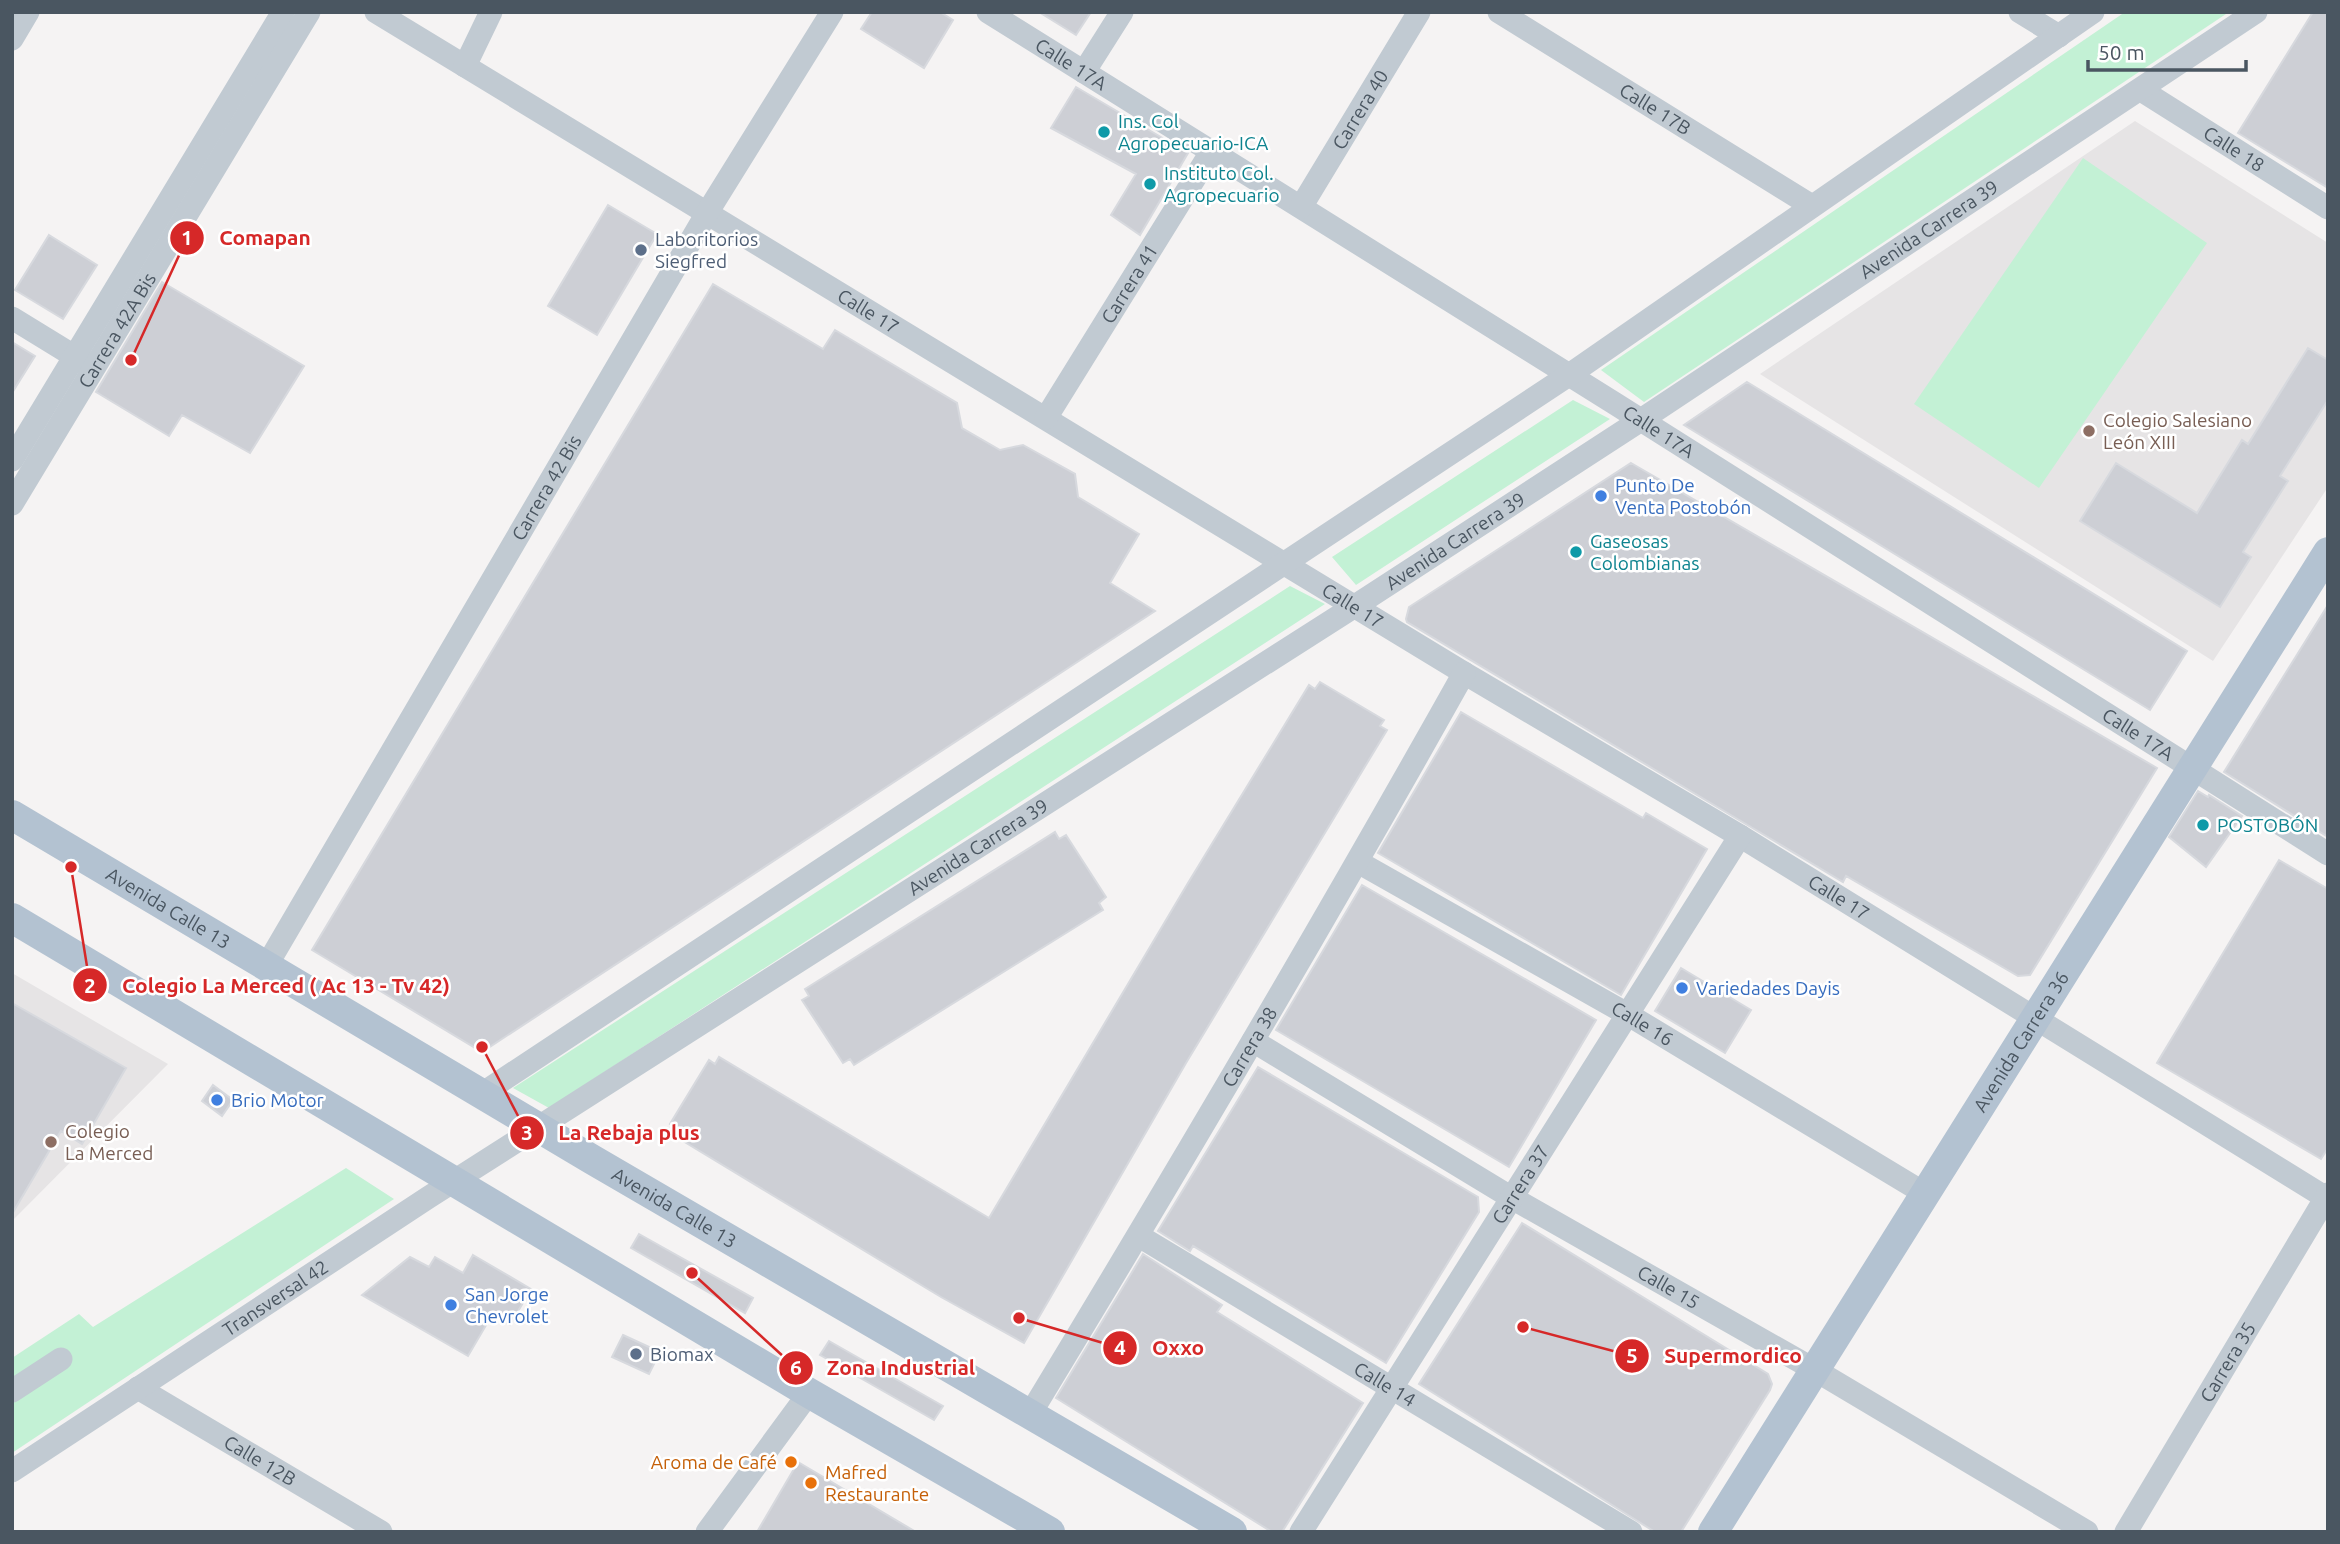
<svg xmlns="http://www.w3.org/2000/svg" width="2340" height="1544" font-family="Ubuntu,sans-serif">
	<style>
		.education { fill: #e6e4e5 }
		.green { fill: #c3f1d5 }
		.building { fill: #cdcfd5; stroke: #d7d9de; stroke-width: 2 }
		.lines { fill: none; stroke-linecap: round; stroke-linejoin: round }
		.minor { stroke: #c1cad2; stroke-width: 23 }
		.major { stroke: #b3c2d1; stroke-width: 30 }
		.culture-dot { fill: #0f9aa8; stroke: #fff; stroke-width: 2.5 }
		.service-dot { fill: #5c6f8a; stroke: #fff; stroke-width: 2.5 }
		.education-dot { fill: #8d6e63; stroke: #fff; stroke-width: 2.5 }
		.shop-dot { fill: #3f7fe0; stroke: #fff; stroke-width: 2.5 }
		.food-dot { fill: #e8710a; stroke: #fff; stroke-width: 2.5 }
		.labels { text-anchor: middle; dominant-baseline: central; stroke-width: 5; stroke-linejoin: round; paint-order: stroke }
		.street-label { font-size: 19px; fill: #4a5661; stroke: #fff }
		.culture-label { font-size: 19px; fill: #0d838f; stroke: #fff; text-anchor: start }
		.service-label { font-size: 19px; fill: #4e5e75; stroke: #fff; text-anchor: start }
		.education-label { font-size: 19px; fill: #785e54; stroke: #fff; text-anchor: start }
		.shop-label { font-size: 19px; fill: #366cbe; stroke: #fff; text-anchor: start }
		.food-label { font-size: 19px; fill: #c56008; stroke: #fff; text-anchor: end }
		.leader { fill: none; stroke: #d62828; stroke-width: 2.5 }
		.callout-dot { fill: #d62828; stroke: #fff; stroke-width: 2.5 }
		.mark-label { font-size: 21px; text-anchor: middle; font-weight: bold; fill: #fff }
		.callout-label { font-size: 21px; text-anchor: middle; font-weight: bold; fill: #d62828; stroke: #fff; stroke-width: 5; stroke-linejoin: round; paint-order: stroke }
	</style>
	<rect width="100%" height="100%" fill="#f5f3f3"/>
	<path class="education" d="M 2135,121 L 2328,243 L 2328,487 L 2213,661 L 1760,374 Z
		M 12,973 L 168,1064 L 12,1221 Z"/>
	<path class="green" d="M 2125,12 L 2229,12 L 1644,402 L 1601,370 Z
		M 2083,158 L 2207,243 L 2039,488 L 1914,404 Z
		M 1573,400 L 1610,419 L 1356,585 L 1332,557 Z
		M 1290,586 L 1325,604 L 549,1108 L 513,1088 Z
		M 346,1168 L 394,1199 L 12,1453 L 12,1358 L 79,1314 L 93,1327 Z"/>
	<path class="building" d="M 872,12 L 940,12 L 953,20 L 924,68 L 861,29 Z
		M 1039,12 L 1091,12 L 1076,35 Z
		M 2313,12 L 2328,12 L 2328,188 L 2238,133 Z
		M 1076,87 L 1188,153 L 1140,235 L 1111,215 L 1136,174 L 1051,128 Z
		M 608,205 L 657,234 L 597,335 L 548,306 Z
		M 49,235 L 97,265 L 63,319 L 15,290 Z
		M 162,282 L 304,366 L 250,453 L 182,415 L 169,436 L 96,392 Z
		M 713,284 L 823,349 L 835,330 L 957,403 L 962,428 L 1000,450 L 1023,445 L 1075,474 L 1078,497 L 1139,534 L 1110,583 L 1155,611 L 482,1052 L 312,950 Z
		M 12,342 L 35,356 L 12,393 Z
		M 2308,348 L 2328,360 L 2328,400 L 2280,476 L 2288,481 L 2243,552 L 2251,557 L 2220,607 L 2080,521 L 2116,463 L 2197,513 L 2242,440 L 2248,444 Z
		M 1747,382 L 2187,651 L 2150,710 L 1684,425 Z
		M 1631,463 L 2157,768 L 2030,975 L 2018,976 L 1846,876 L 1843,882 L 1407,622 L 1406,619 L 1409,607 Z
		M 2328,605 L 2328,837 L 2224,772 Z
		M 1320,682 L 1384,720 L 1380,726 L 1387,730 L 1186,1063 L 1024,1343 L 941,1297 L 673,1135 L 677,1128 L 670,1124 L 709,1060 L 715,1064 L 719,1057 L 989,1218 L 1188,883 L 1309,685 L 1315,689 Z
		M 1461,712 L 1643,818 L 1646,813 L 1707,849 L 1621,995 L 1378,853 Z
		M 2198,791 L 2208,797 L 2209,795 L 2242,816 L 2206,867 L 2169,837 Z
		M 1055,832 L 1059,839 L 1066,835 L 1106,897 L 1099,903 L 1103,910 L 854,1065 L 850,1059 L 843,1063 L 802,1000 L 809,996 L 805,989 Z
		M 2279,860 L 2328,889 L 2328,1148 L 2321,1159 L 2157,1063 Z
		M 1362,885 L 1596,1020 L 1509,1167 L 1276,1030 Z
		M 1681,968 L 1751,1010 L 1725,1053 L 1655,1011 Z
		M 12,1003 L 126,1068 L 82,1144 L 61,1131 L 12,1214 Z
		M 1258,1067 L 1478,1197 L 1479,1212 L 1386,1363 L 1193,1246 L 1190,1251 L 1158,1231 Z
		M 213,1085 L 233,1100 L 222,1116 L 202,1101 Z
		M 1522,1223 L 1768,1374 L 1772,1384 L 1770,1390 L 1681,1532 L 1655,1532 L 1419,1384 Z
		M 639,1234 L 753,1298 L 745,1313 L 631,1248 Z
		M 1143,1254 L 1222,1305 L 1217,1312 L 1363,1403 L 1282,1532 L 1272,1532 L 1056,1398 Z
		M 473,1255 L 531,1289 L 510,1325 L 492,1315 L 468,1356 L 362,1295 L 410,1257 L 429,1267 L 435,1257 L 463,1273 Z
		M 623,1335 L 660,1352 L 649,1374 L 612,1357 Z
		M 829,1341 L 943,1406 L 934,1420 L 820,1355 Z
		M 798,1462 L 916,1532 L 757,1532 Z"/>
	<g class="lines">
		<g class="minor">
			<path id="s1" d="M 376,12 L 1464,673 L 1740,836 L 2328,1199"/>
			<path id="s2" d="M 988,12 L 1614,403 L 2328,854"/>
			<path id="s3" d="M 1499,12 L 1812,206"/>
			<path d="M 2020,12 L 2059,36"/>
			<path d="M 12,39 L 28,12"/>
			<path d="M 465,66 L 491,12"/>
			<path d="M 1084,72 L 1122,12"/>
			<path id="s4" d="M 2141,90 L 2328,208"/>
			<path id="s5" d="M 1301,207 L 1419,12"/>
			<path d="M 12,318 L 87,364"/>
			<path id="s6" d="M 1046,418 L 1211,152"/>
			<path d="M 12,460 L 283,12"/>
			<path id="s7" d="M 12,504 L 309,12"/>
			<path id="s8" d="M 1358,862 L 1627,1014 L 1924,1193"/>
			<path id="s9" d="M 267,965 L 707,213 L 832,12"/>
			<path id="s10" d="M 1253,1041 L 1512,1198 L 1815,1370 L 2087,1532"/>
			<path d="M 483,1093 L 1569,375 L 2093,12"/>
			<path id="s11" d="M 1139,1236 L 1631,1532"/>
			<path id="s12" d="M 138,1388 L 381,1532"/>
			<path d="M 12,1391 L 61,1359"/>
			<path id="s13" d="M 1029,1416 C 1178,1170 1324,923 1464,673"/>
			<path id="s14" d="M 12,1471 L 429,1197 L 1355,606 L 1641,420 L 2256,12"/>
			<path d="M 707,1532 L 809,1393"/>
			<path id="s15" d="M 1301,1532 L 1740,836"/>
			<path id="s16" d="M 2126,1532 L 2328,1194"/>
		</g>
		<g class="major">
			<path id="s17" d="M 12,815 L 593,1160 L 1232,1532"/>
			<path d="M 12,918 L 809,1393 L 1050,1532"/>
			<path id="s18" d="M 1713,1532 L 2328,552"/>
		</g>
	</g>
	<g class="culture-dot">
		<circle cx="1104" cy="132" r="7"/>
		<circle cx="1150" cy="184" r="7"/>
		<circle cx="1576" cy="552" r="7"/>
		<circle cx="2203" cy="825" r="7"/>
	</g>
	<g class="service-dot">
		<circle cx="641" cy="250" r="7"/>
		<circle cx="636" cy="1354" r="7"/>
	</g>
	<g class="education-dot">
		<circle cx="2089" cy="431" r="7"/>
		<circle cx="51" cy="1142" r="7"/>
	</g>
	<g class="shop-dot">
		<circle cx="1601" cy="496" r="7"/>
		<circle cx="1682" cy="988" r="7"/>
		<circle cx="217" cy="1100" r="7"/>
		<circle cx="451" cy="1305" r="7"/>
	</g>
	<g class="food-dot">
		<circle cx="791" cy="1462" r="7"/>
		<circle cx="811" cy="1483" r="7"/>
	</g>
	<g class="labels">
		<g class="street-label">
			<text stroke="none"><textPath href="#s2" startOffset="98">Calle 17A</textPath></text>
			<text stroke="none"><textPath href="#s3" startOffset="184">Calle 17B</textPath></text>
			<text stroke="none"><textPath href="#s5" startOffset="114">Carrera 40</textPath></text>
			<text stroke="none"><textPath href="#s4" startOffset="110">Calle 18</textPath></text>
			<text stroke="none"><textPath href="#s14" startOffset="2284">Avenida Carrera 39</textPath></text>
			<text stroke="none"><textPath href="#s6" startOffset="158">Carrera 41</textPath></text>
			<text stroke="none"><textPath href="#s1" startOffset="576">Calle 17</textPath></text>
			<text stroke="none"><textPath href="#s7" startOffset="203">Carrera 42A Bis</textPath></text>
			<text stroke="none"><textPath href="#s2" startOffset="791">Calle 17A</textPath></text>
			<text stroke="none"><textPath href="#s9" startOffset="553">Carrera 42 Bis</textPath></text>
			<text stroke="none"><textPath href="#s14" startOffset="1717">Avenida Carrera 39</textPath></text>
			<text stroke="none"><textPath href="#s1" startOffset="1143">Calle 17</textPath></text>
			<text stroke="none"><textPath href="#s2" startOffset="1358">Calle 17A</textPath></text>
			<text stroke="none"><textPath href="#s14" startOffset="1150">Avenida Carrera 39</textPath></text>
			<text stroke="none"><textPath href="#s1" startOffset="1710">Calle 17</textPath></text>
			<text stroke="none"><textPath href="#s17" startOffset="182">Avenida Calle 13</textPath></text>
			<text stroke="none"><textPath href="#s8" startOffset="327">Calle 16</textPath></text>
			<text stroke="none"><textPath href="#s18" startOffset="579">Avenida Carrera 36</textPath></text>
			<text stroke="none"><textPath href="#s13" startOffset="430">Carrera 38</textPath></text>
			<text stroke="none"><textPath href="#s15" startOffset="411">Carrera 37</textPath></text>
			<text stroke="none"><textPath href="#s17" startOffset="770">Avenida Calle 13</textPath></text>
			<text stroke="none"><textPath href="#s10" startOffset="483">Calle 15</textPath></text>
			<text stroke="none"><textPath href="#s14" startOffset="315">Transversal 42</textPath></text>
			<text stroke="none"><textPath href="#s16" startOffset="198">Carrera 35</textPath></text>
			<text stroke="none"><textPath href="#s11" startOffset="287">Calle 14</textPath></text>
			<text stroke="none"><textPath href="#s12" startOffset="142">Calle 12B</textPath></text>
		</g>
		<g class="culture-label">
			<text x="1118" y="121">Ins. Col<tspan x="1118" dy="22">Agropecuario-ICA</tspan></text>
			<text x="1164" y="173">Instituto Col.<tspan x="1164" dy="22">Agropecuario</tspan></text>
			<text x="1590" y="541">Gaseosas<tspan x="1590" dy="22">Colombianas</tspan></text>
			<text x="2217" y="825">POSTOBÓN</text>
		</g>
		<g class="service-label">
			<text x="655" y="239">Laboritorios<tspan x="655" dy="22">Siegfred</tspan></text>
			<text x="650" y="1354">Biomax</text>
		</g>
		<g class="education-label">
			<text x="2103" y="420">Colegio Salesiano<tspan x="2103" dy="22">León XIII</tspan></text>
			<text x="65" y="1131">Colegio<tspan x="65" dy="22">La Merced</tspan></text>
		</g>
		<g class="shop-label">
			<text x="1615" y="485">Punto De<tspan x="1615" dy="22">Venta Postobón</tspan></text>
			<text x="1696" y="988">Variedades Dayis</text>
			<text x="231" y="1100">Brio Motor</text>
			<text x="465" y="1294">San Jorge<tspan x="465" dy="22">Chevrolet</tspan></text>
		</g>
		<g class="food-label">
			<text x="777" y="1462">Aroma de Café</text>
			<text x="825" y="1472" text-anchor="start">Mafred<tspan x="825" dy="22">Restaurante</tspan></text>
		</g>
	</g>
	<path class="leader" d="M131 360L187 238M71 867L90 985M482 1047L527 1133M1019 1318L1120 1348M1523 1327L1632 1356M692 1273L796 1368"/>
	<g class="callout-dot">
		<circle cx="131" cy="360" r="7"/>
		<circle cx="71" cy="867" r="7"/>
		<circle cx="482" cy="1047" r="7"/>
		<circle cx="1019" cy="1318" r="7"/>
		<circle cx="1523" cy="1327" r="7"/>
		<circle cx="692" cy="1273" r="7"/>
		<circle cx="187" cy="238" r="18"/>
		<circle cx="90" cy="985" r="18"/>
		<circle cx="527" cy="1133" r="18"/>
		<circle cx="1120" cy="1348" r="18"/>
		<circle cx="1632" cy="1356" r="18"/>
		<circle cx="796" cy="1368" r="18"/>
	</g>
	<g class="mark-label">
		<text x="187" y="245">1</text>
		<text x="90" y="993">2</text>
		<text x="527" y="1140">3</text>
		<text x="1120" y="1355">4</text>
		<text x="1632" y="1363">5</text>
		<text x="796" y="1375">6</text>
	</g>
	<g class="callout-label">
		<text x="265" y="245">Comapan</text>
		<text x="286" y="993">Colegio La Merced ( Ac 13 - Tv 42)</text>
		<text x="629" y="1140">La Rebaja plus</text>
		<text x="1178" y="1355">Oxxo</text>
		<text x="1733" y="1363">Supermordico</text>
		<text x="901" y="1375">Zona Industrial</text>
	</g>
	<rect width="2340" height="1544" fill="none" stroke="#4a5661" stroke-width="28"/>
	<path d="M2088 60v10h158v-10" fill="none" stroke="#4a5661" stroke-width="3.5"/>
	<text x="2098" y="60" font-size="21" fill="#4a5661" stroke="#ffffff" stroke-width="5" paint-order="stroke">50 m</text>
</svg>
